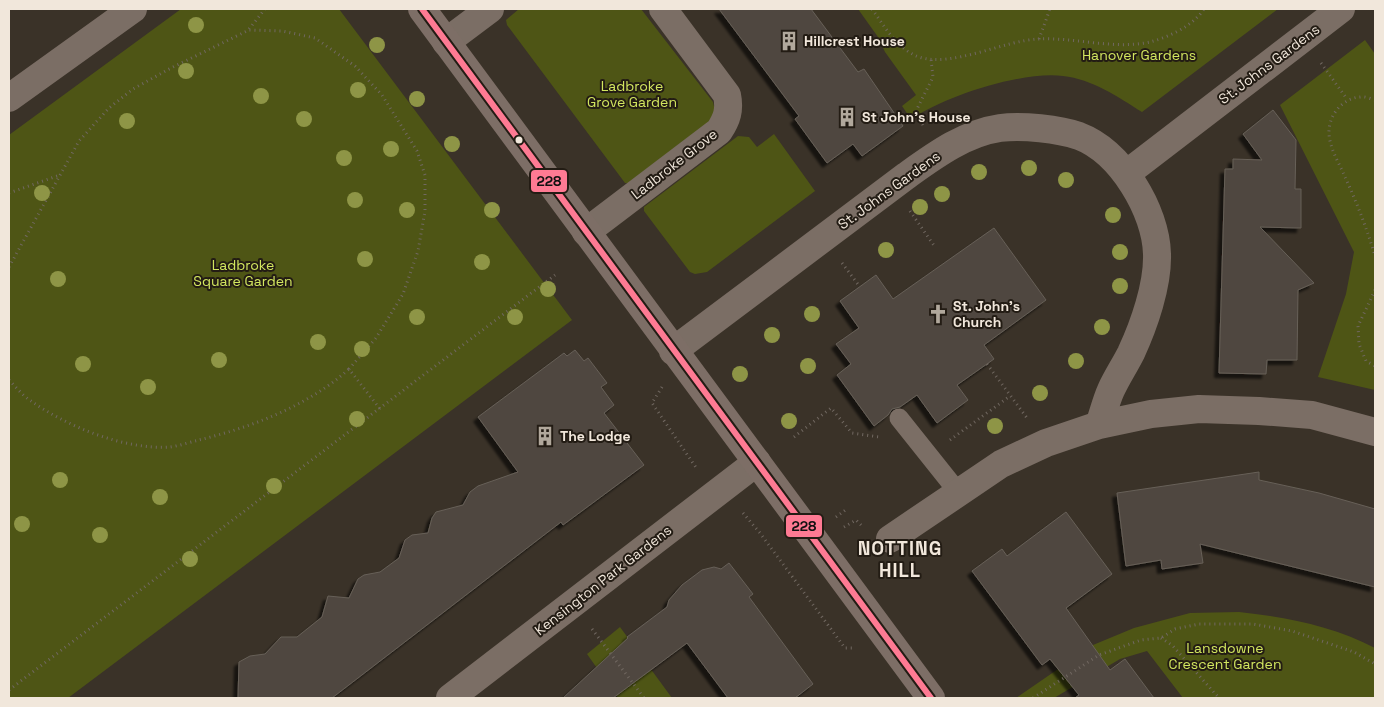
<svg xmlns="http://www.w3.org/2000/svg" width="1384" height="707" font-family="'Space Grotesk',sans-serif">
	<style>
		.green { fill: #4e5515 }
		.building { fill: #4f473f; stroke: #676058; filter: url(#shadow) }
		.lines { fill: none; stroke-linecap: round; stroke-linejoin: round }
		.path { stroke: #716861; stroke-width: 3; stroke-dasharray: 1 4; stroke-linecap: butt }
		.lane { stroke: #7b6e65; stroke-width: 19 }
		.street { stroke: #7b6e65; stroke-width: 28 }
		.secondary { stroke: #7d6e66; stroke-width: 28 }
		.bus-1-casing { stroke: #231c14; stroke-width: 10 }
		.bus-1 { stroke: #fe7a93; stroke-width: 6 }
		.tree { fill: #8e9546 }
		.bus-dot { fill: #f1e7db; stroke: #231c14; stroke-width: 2 }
		.labels { text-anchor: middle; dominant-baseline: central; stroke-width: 4; stroke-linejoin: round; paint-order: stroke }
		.poi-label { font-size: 14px; font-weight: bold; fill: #f1e7db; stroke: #231c14; text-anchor: start }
		.park-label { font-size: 14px; fill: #d2e65f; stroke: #231c14 }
		.street-label { font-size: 14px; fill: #f1e7db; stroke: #231c14 }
		.district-label { font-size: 19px; font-weight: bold; letter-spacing: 1px; fill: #f1e7db; stroke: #231c14 }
		.line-badge { stroke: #231c14; stroke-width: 2 }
		.pale-badge-label { font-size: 14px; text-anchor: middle; font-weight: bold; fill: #111 }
	</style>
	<defs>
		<filter id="shadow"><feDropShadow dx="-4.5" dy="4.5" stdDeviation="1" flood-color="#0009"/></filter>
	</defs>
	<rect width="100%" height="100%" fill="#3a3228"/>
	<path class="green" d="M 181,9 L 339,9 L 572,320 L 68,698 L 9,698 L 9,135 Z
		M 519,9 L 641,9 L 713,102 L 715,111 L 711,120 L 628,183 L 625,183 L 507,25 L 506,20 Z
		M 858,9 L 1278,9 L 1142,112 C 1118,97 1092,79 1063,76 C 1021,71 946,96 911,119 L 902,106 L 916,95 L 885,52 L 878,37 Z
		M 1365,40 L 1375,54 L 1375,390 L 1318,377 L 1346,294 L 1354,252 L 1280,105 Z
		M 774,134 L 815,191 L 707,272 L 695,274 L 690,272 L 644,211 L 644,207 L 738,136 L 749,137 L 757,147 Z
		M 1239,612 C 1286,617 1333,626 1375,648 L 1375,698 L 1183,698 L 1147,651 L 1120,659 L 1054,698 L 1016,698 L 1093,645 L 1134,628 L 1190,613 Z
		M 620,627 L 672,698 L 618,698 L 587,654 Z"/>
	<path class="building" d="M 719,9 L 811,9 L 858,72 L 864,69 L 903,126 L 862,156 L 853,144 L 827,163 L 795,119 L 799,116 Z
		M 1273,110 L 1296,140 L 1295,189 L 1301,189 L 1301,228 L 1260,227 L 1314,283 L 1298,290 L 1297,360 L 1267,360 L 1266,374 L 1219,373 L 1225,169 L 1233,169 L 1233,159 L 1262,160 L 1243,134 Z
		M 994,228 L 1046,300 L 984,345 L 994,359 L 957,385 L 968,400 L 937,423 L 917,395 L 900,407 L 892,409 L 888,415 L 874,426 L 837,375 L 851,364 L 836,344 L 859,328 L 840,301 L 876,275 L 893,299 Z
		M 575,350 L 584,361 L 588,358 L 607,383 L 601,387 L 614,405 L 604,413 L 644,465 L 563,525 L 561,522 L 332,698 L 238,698 L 239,662 L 250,656 L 265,654 L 281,637 L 297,637 L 322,617 L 328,596 L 349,598 L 358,579 L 364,575 L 380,572 L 399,558 L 405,540 L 412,535 L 428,533 L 432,518 L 436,512 L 463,505 L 470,492 L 478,486 L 518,472 L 478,417 L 564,353 L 567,356 Z
		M 1259,472 L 1259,480 L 1319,493 L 1375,509 L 1375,587 L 1200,544 L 1203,563 L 1162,569 L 1161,560 L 1126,566 L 1117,493 Z
		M 1066,512 L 1112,574 L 1066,608 L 1110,670 L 1125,659 L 1154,698 L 1075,698 L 1079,695 L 1050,659 L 1042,665 L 972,571 L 1002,549 L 1007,556 Z
		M 729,563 L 753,594 L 749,597 L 813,684 L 795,698 L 728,698 L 687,643 L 613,698 L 563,698 L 628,638 L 627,637 L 667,607 L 669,600 L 682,585 L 702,570 L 714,567 L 721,569 Z"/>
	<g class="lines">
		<path class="path" d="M 872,9 C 885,27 897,49 919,57 C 952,68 1005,40 1039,39 C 1074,37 1114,50 1150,42 C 1169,37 1193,26 1204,9
			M 249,29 L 265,9
			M 1039,39 L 1050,9
			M 1321,63 L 1347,99
			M 1375,100 C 1371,99 1365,96 1360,97 C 1343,98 1328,115 1329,134 C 1330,149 1339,163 1345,177 C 1357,203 1367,229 1375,256
			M 923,125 L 917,116 L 916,111 L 933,77 L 931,59
			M 9,193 L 60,175
			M 910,211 L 935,247
			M 842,263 L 860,287
			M 9,267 L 79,141 L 109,108 L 133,89 L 171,68 L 249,30 L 282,31 L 315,38 L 355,66 L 382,95 L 417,151 L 425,175 L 425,211 L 418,251 L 403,294 L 376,338 L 349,369 L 380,409
			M 1375,290 L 1358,326 L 1359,344 L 1366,361 L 1375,366
			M 987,364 L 1027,418
			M 9,380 C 16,387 23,396 31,401 C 68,427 125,450 170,447 C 179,446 190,442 199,440 C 252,427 308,406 349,369
			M 662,387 L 652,403 L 697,469
			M 794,437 L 831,408 L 852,433 L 879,437
			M 950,440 L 1010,396
			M 743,513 L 760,533 L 845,648 L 854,648
			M 836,517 L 847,509
			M 844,527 L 856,520 L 861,525
			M 592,629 L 644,698
			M 1161,638 L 1173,646 L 1219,698
			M 9,690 L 555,275
			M 1033,698 L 1099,655 L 1141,640 L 1161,638 L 1175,629 L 1199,624 L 1253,624 L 1292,631 L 1354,652 L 1375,664"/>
		<path class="lane" d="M 899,418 L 958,492"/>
		<path class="street" d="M 446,42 L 490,9
			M 9,98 L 133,9
			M 1126,174 L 1341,9
			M 586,232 L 719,131 C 727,119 730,110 727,95 L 663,9
			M 673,351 L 906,176 C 934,156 965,133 1000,128 C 1022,125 1059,129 1079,136 C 1121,152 1156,211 1157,254 C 1158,285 1144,325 1131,353 C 1125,365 1117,377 1111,390 C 1106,401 1103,414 1099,425
			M 890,539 L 1001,464 L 1046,443 L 1099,425 L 1151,414 L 1199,409 L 1259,411 L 1312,415 L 1375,432
			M 450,698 L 757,462"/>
		<path class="secondary" d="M 422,9 L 931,698"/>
		<defs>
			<path id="bus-1" d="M 422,9 L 931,698"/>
		</defs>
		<use href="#bus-1" class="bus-1-casing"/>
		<use href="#bus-1" class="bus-1"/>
	</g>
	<g class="tree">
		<circle cx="196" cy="25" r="8"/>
		<circle cx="377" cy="45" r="8"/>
		<circle cx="186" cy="71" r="8"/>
		<circle cx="358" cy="90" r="8"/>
		<circle cx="261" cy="96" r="8"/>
		<circle cx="417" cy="99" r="8"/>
		<circle cx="304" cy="119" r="8"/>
		<circle cx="127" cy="121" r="8"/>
		<circle cx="452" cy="144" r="8"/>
		<circle cx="391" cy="149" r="8"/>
		<circle cx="344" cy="158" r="8"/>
		<circle cx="1029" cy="168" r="8"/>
		<circle cx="979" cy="172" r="8"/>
		<circle cx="1066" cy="180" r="8"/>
		<circle cx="42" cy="193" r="8"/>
		<circle cx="942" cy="194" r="8"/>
		<circle cx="355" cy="200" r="8"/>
		<circle cx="920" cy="207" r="8"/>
		<circle cx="407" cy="210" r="8"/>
		<circle cx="492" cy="210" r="8"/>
		<circle cx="1113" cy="215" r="8"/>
		<circle cx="886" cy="250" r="8"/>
		<circle cx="1120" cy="252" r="8"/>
		<circle cx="365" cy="259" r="8"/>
		<circle cx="482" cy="262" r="8"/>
		<circle cx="58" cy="279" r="8"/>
		<circle cx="1120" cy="286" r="8"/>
		<circle cx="548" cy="289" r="8"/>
		<circle cx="812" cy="314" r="8"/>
		<circle cx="417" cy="317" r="8"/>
		<circle cx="515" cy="317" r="8"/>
		<circle cx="1102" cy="327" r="8"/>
		<circle cx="772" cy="335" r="8"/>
		<circle cx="318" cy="342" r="8"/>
		<circle cx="362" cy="349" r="8"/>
		<circle cx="219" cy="360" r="8"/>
		<circle cx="1076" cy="361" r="8"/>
		<circle cx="83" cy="364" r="8"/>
		<circle cx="808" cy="366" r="8"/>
		<circle cx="740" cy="374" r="8"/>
		<circle cx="148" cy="387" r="8"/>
		<circle cx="1040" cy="393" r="8"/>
		<circle cx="357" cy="419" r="8"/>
		<circle cx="789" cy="421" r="8"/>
		<circle cx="995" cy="426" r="8"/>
		<circle cx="60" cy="480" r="8"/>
		<circle cx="274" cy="486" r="8"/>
		<circle cx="160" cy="497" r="8"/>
		<circle cx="22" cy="524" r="8"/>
		<circle cx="100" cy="535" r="8"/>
		<circle cx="190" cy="559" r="8"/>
	</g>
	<defs>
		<symbol id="building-bare" viewBox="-9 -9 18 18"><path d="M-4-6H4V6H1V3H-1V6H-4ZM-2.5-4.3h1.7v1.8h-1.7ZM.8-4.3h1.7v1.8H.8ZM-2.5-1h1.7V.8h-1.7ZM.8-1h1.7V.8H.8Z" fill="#b1a89c" stroke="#231c14" stroke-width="2.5" paint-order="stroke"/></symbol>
		<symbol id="church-bare" viewBox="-9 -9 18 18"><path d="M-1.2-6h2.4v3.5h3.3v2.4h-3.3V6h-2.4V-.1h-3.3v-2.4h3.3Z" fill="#b1a89c" stroke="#231c14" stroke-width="2.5" paint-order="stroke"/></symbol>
	</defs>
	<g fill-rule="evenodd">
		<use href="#building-bare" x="775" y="27" width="28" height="28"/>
		<use href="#building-bare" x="833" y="103" width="28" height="28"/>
		<use href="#church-bare" x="924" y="300" width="28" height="28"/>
		<use href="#building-bare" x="531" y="422" width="28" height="28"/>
	</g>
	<circle class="bus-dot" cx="519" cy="140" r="4.5"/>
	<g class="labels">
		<g class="poi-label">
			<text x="804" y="41">Hillcrest House</text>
			<text x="862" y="117">St John's House</text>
			<text x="953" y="306">St. John's<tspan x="953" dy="16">Church</tspan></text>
			<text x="560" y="436">The Lodge</text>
		</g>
		<g class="park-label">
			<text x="1139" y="55">Hanover Gardens</text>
			<text x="632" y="86">Ladbroke<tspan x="632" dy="16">Grove Garden</tspan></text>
			<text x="243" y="265">Ladbroke<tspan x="243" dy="16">Square Garden</tspan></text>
			<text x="1225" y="648">Lansdowne<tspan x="1225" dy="16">Crescent Garden</tspan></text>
		</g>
		<g class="street-label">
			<text transform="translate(1269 64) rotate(-37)">St. Johns Gardens</text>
			<text transform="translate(674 164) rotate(-38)">Ladbroke Grove</text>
			<text transform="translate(889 190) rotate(-36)">St. Johns Gardens</text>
			<text transform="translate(603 580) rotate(-38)">Kensington Park Gardens</text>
		</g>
		<g class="district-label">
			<text x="900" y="548">NOTTING<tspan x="900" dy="22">HILL</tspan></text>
		</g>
	</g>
	<g class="line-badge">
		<rect x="530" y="169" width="38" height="24" rx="5" fill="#fe7a93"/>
		<rect x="785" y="514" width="38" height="24" rx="5" fill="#fe7a93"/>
	</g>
	<g class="pale-badge-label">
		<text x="549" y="186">228</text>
		<text x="804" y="531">228</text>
	</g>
	<rect width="1384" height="707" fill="none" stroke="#f1e7db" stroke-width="20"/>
</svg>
